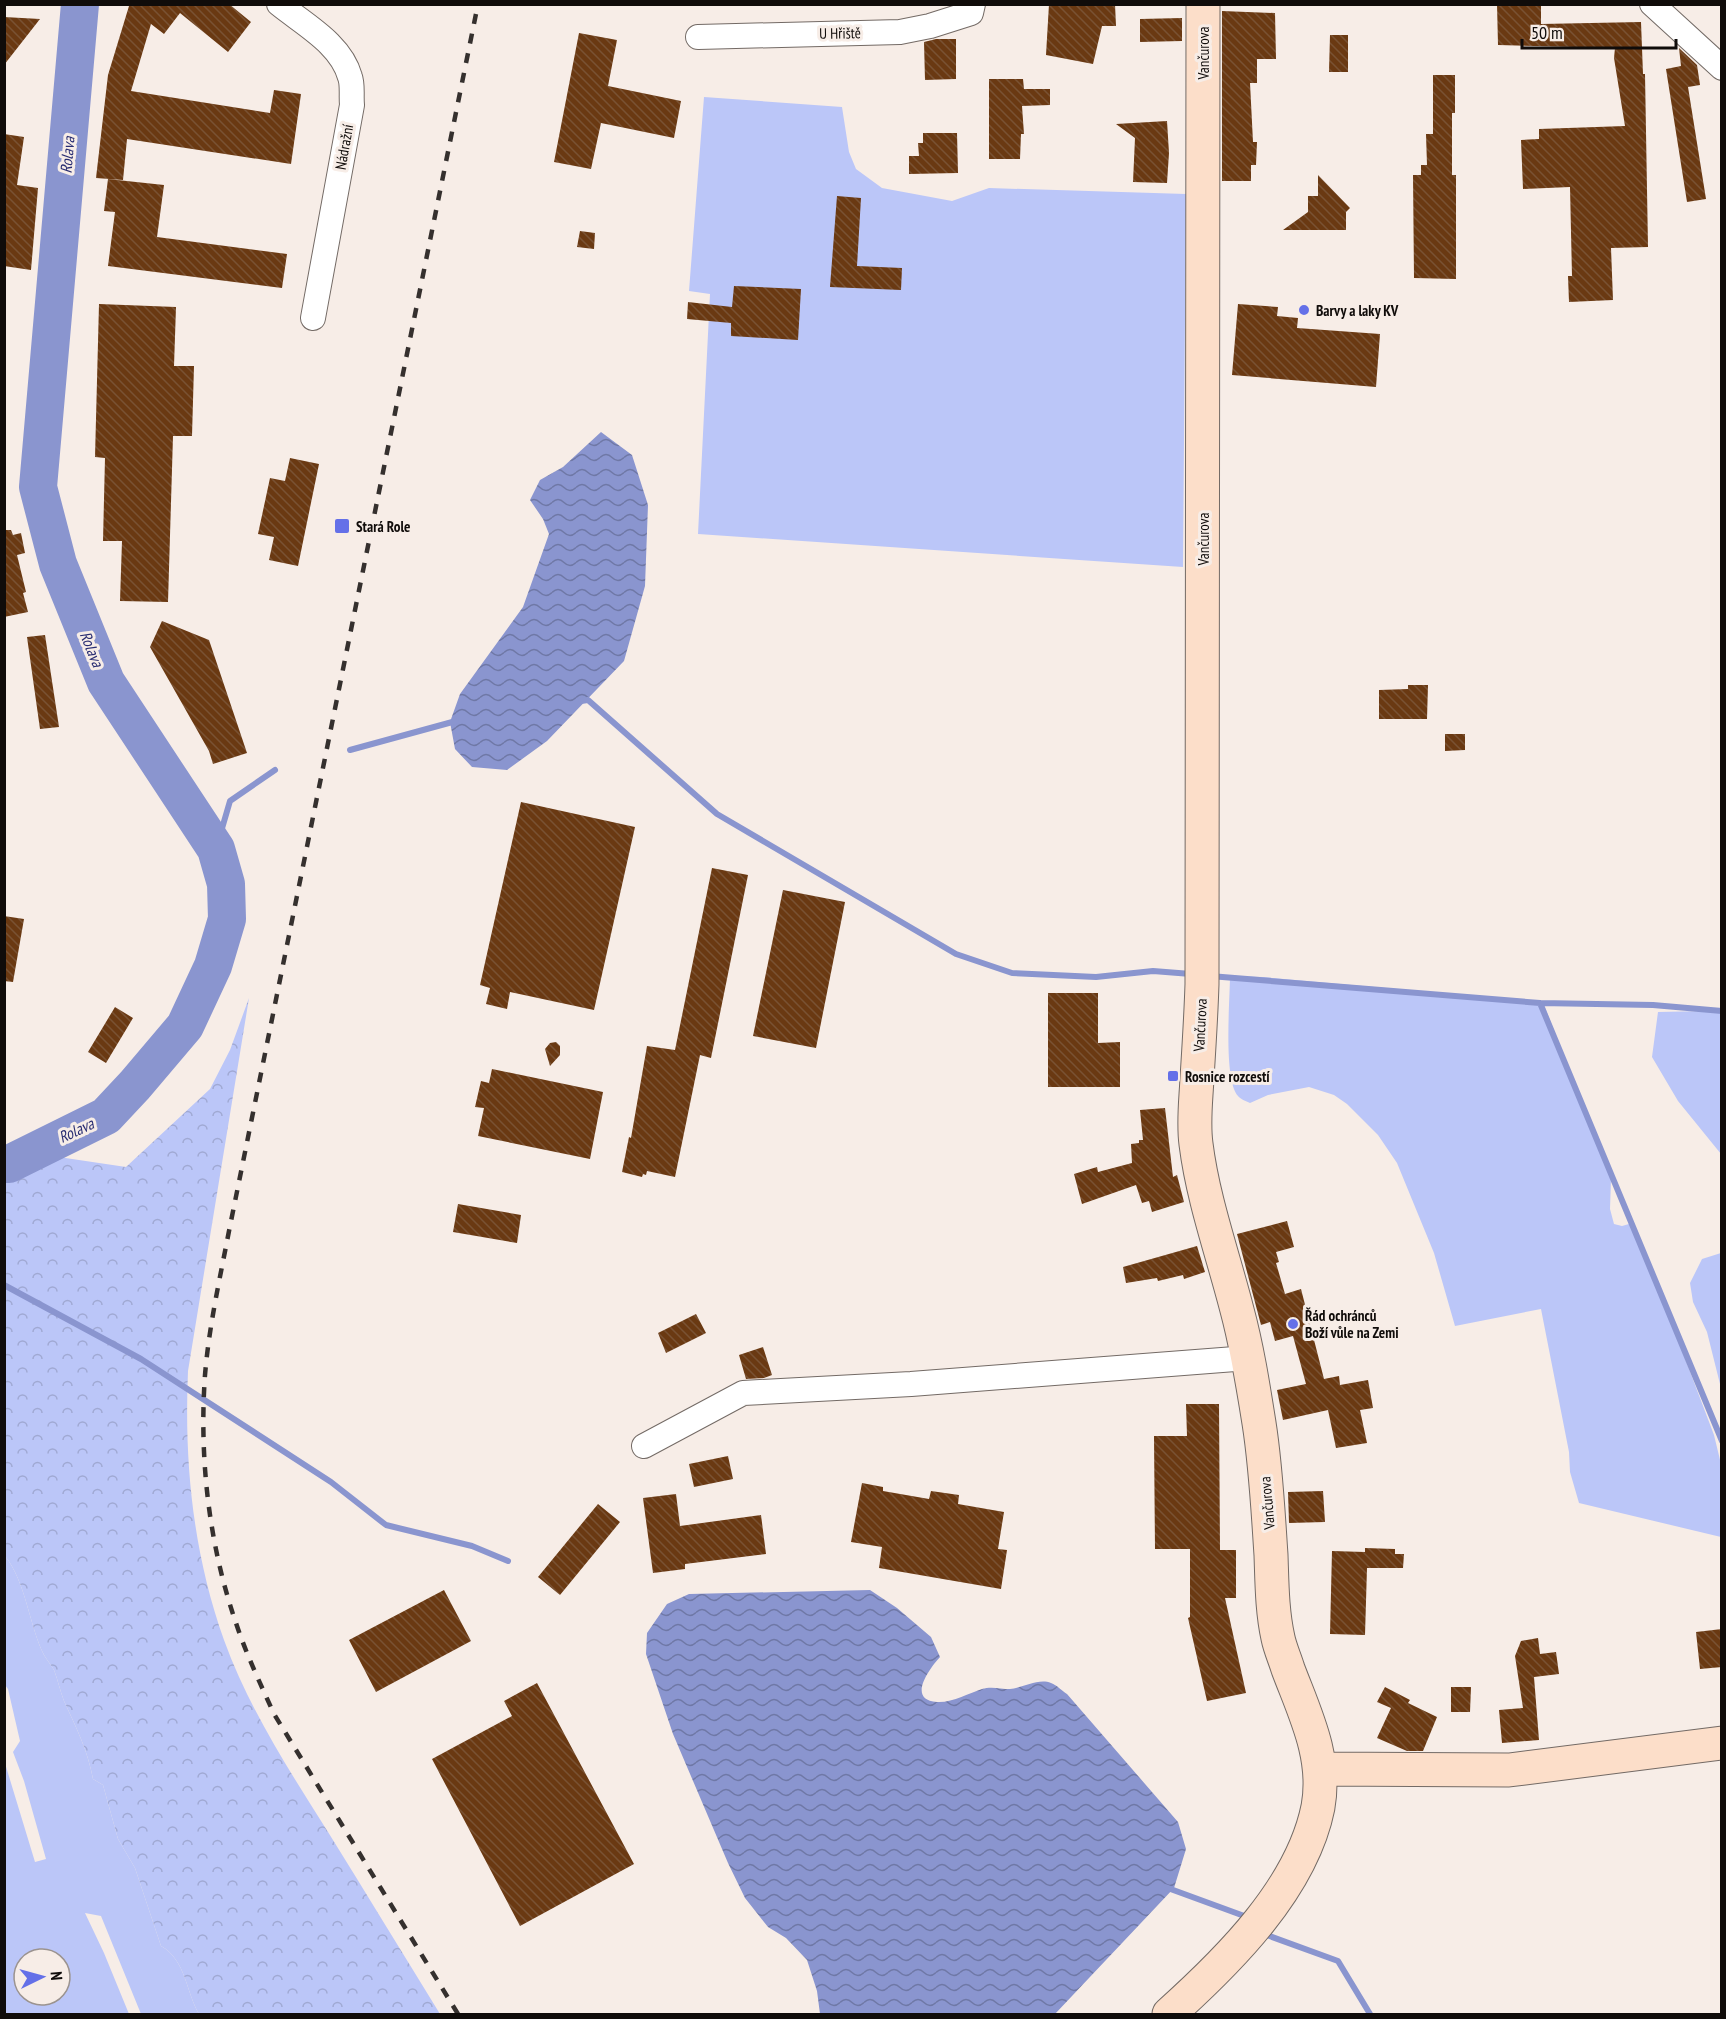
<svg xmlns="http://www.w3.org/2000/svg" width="1726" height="2019" font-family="'PT Sans Narrow',sans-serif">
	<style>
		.green { fill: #bbc6f8; fill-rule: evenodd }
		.forest { fill: url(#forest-crowns) }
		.water { fill: url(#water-waves) }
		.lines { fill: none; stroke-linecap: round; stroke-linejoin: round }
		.stream { stroke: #8a95cf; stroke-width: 6 }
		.river { stroke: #8a95cf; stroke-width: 38 }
		.building { fill: url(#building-back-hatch) }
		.street-casing { stroke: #736a65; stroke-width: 26 }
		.secondary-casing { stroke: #736a65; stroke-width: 35 }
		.street { stroke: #fff; stroke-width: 24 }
		.secondary { stroke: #fcdec9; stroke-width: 33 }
		.rail { stroke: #35302e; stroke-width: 4.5; stroke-dasharray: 10 10; stroke-linecap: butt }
		.poi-dot { fill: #6470e8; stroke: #f7ede7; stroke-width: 2 }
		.labels { text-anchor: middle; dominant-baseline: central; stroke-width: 6; stroke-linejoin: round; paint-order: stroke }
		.street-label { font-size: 15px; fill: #100c0a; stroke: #f7ede7 }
		.poi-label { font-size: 15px; font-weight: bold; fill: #100c0a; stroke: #f7ede7; text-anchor: start }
		.water-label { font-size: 16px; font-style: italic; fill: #292d72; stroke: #f7ede7 }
	</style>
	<defs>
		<pattern id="forest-crowns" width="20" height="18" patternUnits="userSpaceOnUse" patternTransform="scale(1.5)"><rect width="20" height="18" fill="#bbc6f8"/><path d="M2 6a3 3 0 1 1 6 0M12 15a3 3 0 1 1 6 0" fill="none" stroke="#a0a9d3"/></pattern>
		<pattern id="water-waves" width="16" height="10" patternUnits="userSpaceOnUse" patternTransform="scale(1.5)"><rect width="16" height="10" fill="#8a95cf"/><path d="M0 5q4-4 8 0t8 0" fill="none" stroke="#6f78a6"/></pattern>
		<pattern id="building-back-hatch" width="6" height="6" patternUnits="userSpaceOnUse" patternTransform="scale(1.5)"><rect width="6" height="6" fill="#6a3912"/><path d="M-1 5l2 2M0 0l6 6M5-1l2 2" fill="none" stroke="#795233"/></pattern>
	</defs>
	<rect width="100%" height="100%" fill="#f7ede7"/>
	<path class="green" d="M 704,97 L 842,107 L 849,152 L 856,169 L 882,188 L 952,201 L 989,188 L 1186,194 L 1183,567 L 698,534 L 710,294 L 689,291 Z
		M 1230,976 L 1263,977 L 1543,1002 L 1611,1179 L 1610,1209 L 1614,1224 L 1622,1226 L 1629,1224 L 1647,1258 L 1714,1435 L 1721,1464 L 1721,1537 L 1579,1503 L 1570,1472 L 1569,1452 L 1541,1309 L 1455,1326 L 1434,1253 L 1397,1163 L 1378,1135 L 1347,1104 L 1334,1095 L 1309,1087 L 1268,1095 L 1250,1103 C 1246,1101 1240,1099 1238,1096 C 1223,1080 1230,999 1230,976 Z
		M 1705,1011 L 1721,1012 L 1721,1154 L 1678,1101 L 1652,1057 L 1658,1012 Z
		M 1721,1253 L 1722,1253 L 1721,1388 L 1707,1332 L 1693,1302 L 1690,1283 L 1702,1259 Z
		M 5,1556 C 26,1582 29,1625 44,1655 C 47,1660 51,1665 54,1670 C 58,1680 60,1691 64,1701 C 76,1727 88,1751 93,1779 L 103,1785 L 118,1839 L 135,1868 L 161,1946 C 186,1960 186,1992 199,2014 L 141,2014 L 101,1916 L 85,1913 L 104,1953 L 129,2014 L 5,2014 L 4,1760 L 35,1862 L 46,1859 L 24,1781 L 13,1752 L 20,1741 L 8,1689 L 5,1685 ZM 24,1959 L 60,1959 L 60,1995 L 24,1995 Z"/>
	<path class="forest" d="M 249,998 L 188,1371 C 184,1463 193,1553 224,1640 C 249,1709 289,1770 328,1832 C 366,1893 403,1954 440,2014 L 199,2014 C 186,1992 186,1960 161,1946 L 135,1868 L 118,1839 L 103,1785 L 93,1779 C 88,1751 76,1727 64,1701 C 60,1691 58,1680 54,1670 C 51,1665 47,1660 44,1655 C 29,1625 26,1582 5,1556 L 5,1149 L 126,1167 L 210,1089 L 230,1050 Z"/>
	<path class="water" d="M 601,432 L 632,455 L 648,505 L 645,586 L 624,661 L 547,741 L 507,770 L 472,767 L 455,749 L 450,722 L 460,694 L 523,607 L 549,534 L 543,519 L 530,500 L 540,480 L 563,467 Z
		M 870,1590 L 897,1608 L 931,1637 L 940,1657 C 930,1668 906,1700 937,1702 C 952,1703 969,1693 982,1689 C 991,1686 1001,1689 1010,1689 C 1023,1688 1038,1678 1051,1683 C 1057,1685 1062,1691 1067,1694 L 1178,1822 L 1186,1849 L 1174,1888 L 1055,2014 L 820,2014 L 817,1991 L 807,1960 L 786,1938 L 768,1927 L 745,1898 L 728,1863 L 673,1734 L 646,1654 L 647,1633 L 667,1604 L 689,1594 Z"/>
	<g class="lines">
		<path class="stream" d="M 581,701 L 588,700 L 717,814 L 956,954 L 1012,973 L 1096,977 L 1153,971 L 1191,974
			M 350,750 L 456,721
			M 216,849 L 230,801 L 275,770
			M 1210,976 L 1540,1003 L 1653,1005 L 1722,1011
			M 1540,1003 L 1722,1441
			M 4,1285 L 141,1359 L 331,1482 L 386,1525 L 472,1546 L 508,1561
			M 1165,1887 L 1247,1917
			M 1264,1934 L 1338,1961 L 1370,2014"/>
		<path class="river" d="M 4,1164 L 9,1164 L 106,1116 L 135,1085 L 185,1026 L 213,966 L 227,919 L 226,884 L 216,849 L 106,682 L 58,564 L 38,487 L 80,4"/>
	</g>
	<path class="building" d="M 126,4 L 229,4 L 251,22 L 228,52 L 180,13 L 164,34 L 151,24 L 131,91 L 270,113 L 274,90 L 301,94 L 291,164 L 127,139 L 123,180 L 96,178 L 108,75 L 129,6 Z
		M 1049,4 L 1115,4 L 1116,26 L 1102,26 L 1093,64 L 1046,55 Z
		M 1497,4 L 1541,5 L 1541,24 L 1641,22 L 1643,74 L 1645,74 L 1648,247 L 1611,248 L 1613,300 L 1569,302 L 1568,276 L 1572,276 L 1570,187 L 1523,189 L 1521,140 L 1539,139 L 1539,129 L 1625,126 L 1614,58 L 1615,48 L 1498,45 Z
		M 1222,11 L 1275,13 L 1276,59 L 1257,59 L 1257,83 L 1250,83 L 1253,142 L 1257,142 L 1256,165 L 1251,165 L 1251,181 L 1222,181 Z
		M 4,17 L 40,19 L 4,65 Z
		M 1182,18 L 1182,41 L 1140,42 L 1140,19 Z
		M 579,33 L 617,40 L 608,86 L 681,101 L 674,138 L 601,123 L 591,169 L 554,162 Z
		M 1330,35 L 1348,35 L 1348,72 L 1329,72 Z
		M 936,39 L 956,39 L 956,79 L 925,80 L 924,42 Z
		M 1679,48 L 1697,65 L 1700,85 L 1688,87 L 1706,199 L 1687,202 L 1666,69 L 1681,66 Z
		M 1433,75 L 1455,75 L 1455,113 L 1452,113 L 1452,175 L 1456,175 L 1456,279 L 1414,278 L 1413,175 L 1421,175 L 1421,165 L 1427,165 L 1426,134 L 1433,134 Z
		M 989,79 L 1023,79 L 1024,89 L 1050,89 L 1050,105 L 1022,106 L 1024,134 L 1021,134 L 1020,159 L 989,159 Z
		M 1167,121 L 1169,153 L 1167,183 L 1133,182 L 1135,138 L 1116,124 Z
		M 923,133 L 957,133 L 958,173 L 909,174 L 909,156 L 919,156 L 918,143 L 923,143 Z
		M 4,134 L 24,137 L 17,185 L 38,188 L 31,270 L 4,266 Z
		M 1318,175 L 1350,208 L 1346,212 L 1346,230 L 1283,230 L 1308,212 L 1308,196 L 1318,196 Z
		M 108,179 L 164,185 L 157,237 L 287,254 L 282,288 L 108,266 L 115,212 L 104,211 Z
		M 837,196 L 861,198 L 857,266 L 902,268 L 901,290 L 830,287 Z
		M 580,231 L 595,233 L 594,249 L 577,247 Z
		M 734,286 L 801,289 L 798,340 L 731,336 L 731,323 L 687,319 L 688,302 L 732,307 Z
		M 99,304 L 176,307 L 174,366 L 194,366 L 192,436 L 173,436 L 168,602 L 120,601 L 122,541 L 103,541 L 105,458 L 95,457 Z
		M 1238,304 L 1278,307 L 1277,316 L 1298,318 L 1297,328 L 1380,334 L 1376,387 L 1232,375 Z
		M 290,458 L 319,464 L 298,566 L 269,560 L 274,537 L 258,534 L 270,478 L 285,481 Z
		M 4,530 L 11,530 L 13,535 L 21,533 L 25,553 L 17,555 L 26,592 L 23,593 L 28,612 L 4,617 Z
		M 162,621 L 209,640 L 247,753 L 213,764 L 209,751 L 150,647 Z
		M 45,635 L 59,727 L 40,729 L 27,637 Z
		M 1408,685 L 1428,685 L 1427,719 L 1379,719 L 1379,690 L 1408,689 Z
		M 1445,734 L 1465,734 L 1465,750 L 1445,751 Z
		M 521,802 L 635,827 L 594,1010 L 510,992 L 507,1009 L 486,1004 L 490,988 L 480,985 Z
		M 712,868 L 748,875 L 711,1058 L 700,1055 L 675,1177 L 647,1171 L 646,1175 L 643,1174 L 642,1177 L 622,1172 L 629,1137 L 631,1138 L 647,1046 L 675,1050 Z
		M 783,890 L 845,902 L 816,1048 L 753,1036 Z
		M 4,916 L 24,919 L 13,982 L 4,981 Z
		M 1048,993 L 1098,993 L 1098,1043 L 1120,1042 L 1120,1087 L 1048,1087 Z
		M 115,1007 L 133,1018 L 106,1063 L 88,1052 Z
		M 556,1042 L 560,1046 L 560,1055 L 550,1066 L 545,1049 L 550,1043 Z
		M 492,1069 L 603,1092 L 590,1159 L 478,1136 L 484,1108 L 475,1107 L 481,1081 L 489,1083 Z
		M 1165,1108 L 1173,1177 L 1177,1175 L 1184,1202 L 1152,1212 L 1149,1201 L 1142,1203 L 1136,1185 L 1082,1204 L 1074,1174 L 1097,1167 L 1098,1172 L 1132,1163 L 1131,1144 L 1139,1143 L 1139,1140 L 1143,1140 L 1140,1110 Z
		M 458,1204 L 521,1215 L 517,1243 L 453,1232 Z
		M 1287,1221 L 1294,1247 L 1276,1252 L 1279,1262 L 1276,1263 L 1285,1294 L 1301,1289 L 1324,1379 L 1339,1376 L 1340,1385 L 1368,1380 L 1373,1408 L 1360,1410 L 1367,1443 L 1336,1448 L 1328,1410 L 1283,1420 L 1277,1390 L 1306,1384 L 1293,1336 L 1275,1341 L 1270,1322 L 1261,1325 L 1237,1234 Z
		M 1197,1246 L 1205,1272 L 1184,1279 L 1183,1275 L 1158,1281 L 1157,1278 L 1126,1283 L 1123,1267 Z
		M 696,1314 L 706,1333 L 666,1353 L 658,1333 Z
		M 763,1347 L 772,1375 L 764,1378 L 746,1379 L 739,1355 Z
		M 1186,1404 L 1219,1404 L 1220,1550 L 1236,1550 L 1236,1598 L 1225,1598 L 1246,1693 L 1207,1701 L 1188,1618 L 1190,1617 L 1190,1549 L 1155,1549 L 1154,1436 L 1187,1436 Z
		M 728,1456 L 733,1479 L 694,1487 L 689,1464 Z
		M 862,1483 L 883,1487 L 883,1491 L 929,1499 L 931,1491 L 959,1495 L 958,1504 L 1004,1512 L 998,1549 L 1007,1550 L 1001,1589 L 879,1568 L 882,1547 L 851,1542 Z
		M 1323,1491 L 1325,1522 L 1289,1523 L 1288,1492 Z
		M 676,1494 L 680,1526 L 761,1515 L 766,1554 L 685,1564 L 685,1569 L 653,1573 L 643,1498 Z
		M 598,1504 L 620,1522 L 560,1595 L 538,1577 Z
		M 1365,1548 L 1395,1549 L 1395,1554 L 1404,1554 L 1403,1568 L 1367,1568 L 1365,1635 L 1330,1634 L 1332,1551 L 1365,1552 Z
		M 444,1590 L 471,1641 L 376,1692 L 349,1640 Z
		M 1722,1629 L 1722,1667 L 1700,1669 L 1696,1632 Z
		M 1538,1638 L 1540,1654 L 1556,1652 L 1559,1674 L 1534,1677 L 1539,1740 L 1502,1743 L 1499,1710 L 1523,1708 L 1515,1656 L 1521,1641 Z
		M 537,1683 L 634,1864 L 520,1926 L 432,1759 L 512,1716 L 504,1701 Z
		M 1385,1687 L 1410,1700 L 1408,1703 L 1437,1717 L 1423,1751 L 1407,1751 L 1377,1738 L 1391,1708 L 1377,1702 Z
		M 1451,1687 L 1471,1687 L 1470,1712 L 1451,1712 Z"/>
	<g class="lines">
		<defs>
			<path id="street" d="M 279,4 C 305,25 341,44 350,77 C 353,85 351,96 352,105 L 313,318
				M 1652,4 L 1722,68
				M 698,37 L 900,32 L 930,26 L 971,13 L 973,4
				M 644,1446 L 743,1393 L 911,1384 L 1248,1358"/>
			<path id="secondary" d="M 1320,1769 L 1509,1770 L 1722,1743
				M 1169,2014 C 1228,1961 1302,1888 1318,1807 C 1327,1757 1305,1714 1288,1669 C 1285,1659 1280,1648 1278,1638 C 1272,1611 1272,1583 1271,1555 C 1268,1511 1266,1467 1259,1423 C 1253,1385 1247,1347 1237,1310 C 1223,1255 1203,1200 1196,1144 C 1193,1122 1196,1100 1197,1078 C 1199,1047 1201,1016 1202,984 L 1203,4"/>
		</defs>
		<use href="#street" class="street-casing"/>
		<use href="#secondary" class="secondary-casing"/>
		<use href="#street" class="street"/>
		<use href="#secondary" class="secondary"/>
		<path class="rail" d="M 458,2014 L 274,1714 C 261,1685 247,1656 237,1626 C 209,1546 199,1459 205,1375 C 209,1326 220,1278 229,1231 L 478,4"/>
	</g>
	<g class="poi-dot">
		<circle cx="1304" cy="310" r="6"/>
		<rect x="334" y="518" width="16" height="16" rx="3"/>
		<rect x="1167" y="1070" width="12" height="12" rx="3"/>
		<circle cx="1293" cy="1324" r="6"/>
	</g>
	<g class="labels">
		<g class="street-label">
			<text transform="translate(840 33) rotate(-1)">U Hřiště</text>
			<text transform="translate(1203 53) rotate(-90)">Vančurova</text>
			<text transform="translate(344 147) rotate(-80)">Nádražní</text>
			<text transform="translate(1203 539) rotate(-90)">Vančurova</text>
			<text transform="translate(1200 1025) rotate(-87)">Vančurova</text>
			<text transform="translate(1267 1503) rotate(-95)">Vančurova</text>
		</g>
		<g class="poi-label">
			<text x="1316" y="310">Barvy a laky KV</text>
			<text x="356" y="526">Stará Role</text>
			<text x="1185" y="1076">Rosnice rozcestí</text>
			<text x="1305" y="1315">Řád ochránců<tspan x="1305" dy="17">Boží vůle na Zemi</tspan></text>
		</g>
		<g class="water-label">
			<text transform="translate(67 155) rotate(-85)">Rolava</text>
			<text transform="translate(92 649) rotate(68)">Rolava</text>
			<text transform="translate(76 1130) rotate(-25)">Rolava</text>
		</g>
	</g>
	<rect width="1726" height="2019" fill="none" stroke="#100c0a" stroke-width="12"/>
	<g transform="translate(42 1977) rotate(85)"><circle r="28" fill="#f7ede7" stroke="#9b938f" stroke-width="1.5"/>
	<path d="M0-4.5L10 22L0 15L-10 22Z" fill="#6470e8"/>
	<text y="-9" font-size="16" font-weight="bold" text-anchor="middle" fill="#100c0a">N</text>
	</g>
	<path d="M1522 39v9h154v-9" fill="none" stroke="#100c0a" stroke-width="3"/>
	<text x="1531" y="39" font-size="18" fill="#100c0a" stroke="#f7ede7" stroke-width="4.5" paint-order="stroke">50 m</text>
</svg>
